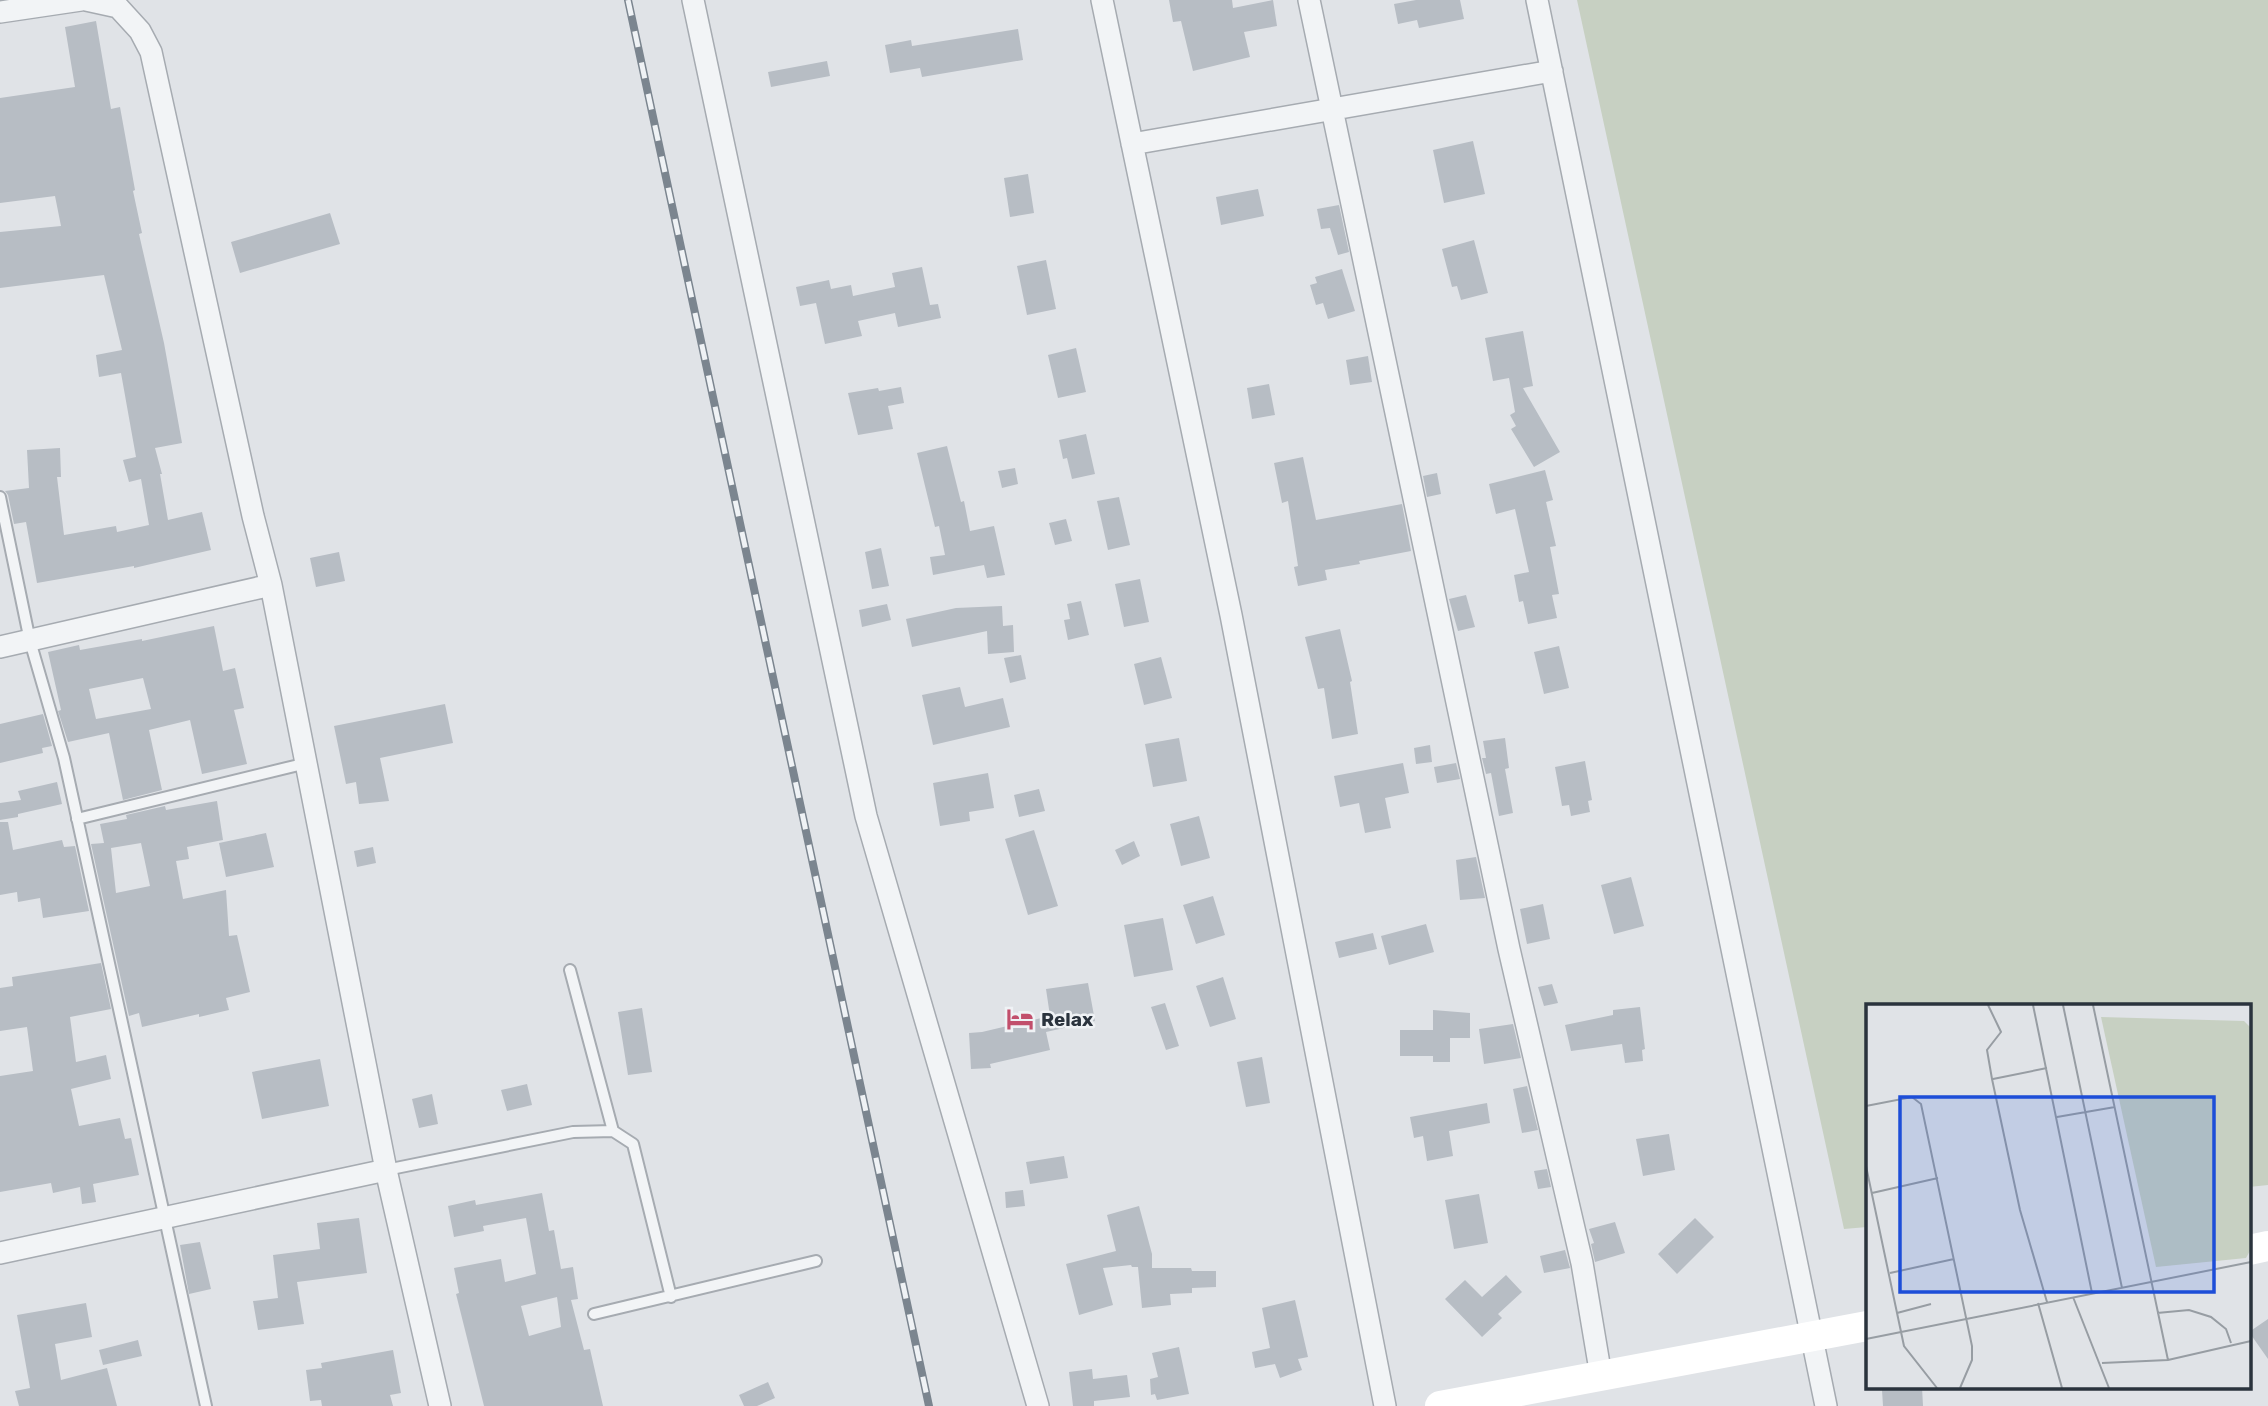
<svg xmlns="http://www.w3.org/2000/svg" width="2268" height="1406" font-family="Rubik,sans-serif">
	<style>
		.green { fill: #c7d0c2 }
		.building { fill: #b7bdc4; fill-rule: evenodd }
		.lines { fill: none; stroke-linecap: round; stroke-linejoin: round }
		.lane-casing { stroke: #a6abb1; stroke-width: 14 }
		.street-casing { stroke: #a6abb1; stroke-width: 24 }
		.lane { stroke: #f2f4f6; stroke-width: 10 }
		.street { stroke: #f2f4f6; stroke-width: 21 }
		.secondary { stroke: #fff; stroke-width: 30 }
		.rail-casing { stroke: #7b858f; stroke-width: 8 }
		.rail { stroke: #eff2f5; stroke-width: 5; stroke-dasharray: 16; stroke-linecap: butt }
		.labels { text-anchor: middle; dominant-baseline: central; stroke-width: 5; stroke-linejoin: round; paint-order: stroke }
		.poi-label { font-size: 19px; font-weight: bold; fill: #2a333d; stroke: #eff2f5; text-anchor: start }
		.inset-road { fill: none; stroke: #979da3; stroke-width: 2 }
		.view { fill: #1d4ed8; fill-opacity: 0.15; stroke: #1d4ed8; stroke-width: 3.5 }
		.inset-edge { fill: none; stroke: #2a333d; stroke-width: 3.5 }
	</style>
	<rect width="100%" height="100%" fill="#e0e3e7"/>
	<path class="green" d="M 1577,0 L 2268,0 L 2268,1185 L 2249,1187 L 2249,1005 L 1867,1005 L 1867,1227 L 1844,1229 Z"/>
	<path class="building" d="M 1169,0 L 1232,0 L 1233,8 L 1273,0 L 1277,26 L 1244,32 L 1250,57 L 1193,71 L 1181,21 L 1173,22 Z
		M 1416,0 L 1460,0 L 1464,19 L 1419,28 L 1417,20 L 1398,24 L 1394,4 Z
		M 96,21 L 111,109 L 120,107 L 135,190 L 133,191 L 142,233 L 139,234 L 164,343 L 182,443 L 155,448 L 162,474 L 160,474 L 168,520 L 202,512 L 211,550 L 134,568 L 134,566 L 37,583 L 26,522 L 14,524 L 8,495 L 5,491 L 29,488 L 27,450 L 60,448 L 61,477 L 57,477 L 64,535 L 116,526 L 117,532 L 149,525 L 141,479 L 129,482 L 123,460 L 136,457 L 121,373 L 99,377 L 96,355 L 122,350 L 104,275 L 0,288 L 0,232 L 61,226 L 55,196 L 0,203 L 0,98 L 75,87 L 65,27 Z
		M 1018,29 L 1023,60 L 922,77 L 920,68 L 890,73 L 885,45 L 911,40 L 912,46 Z
		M 827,61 L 830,76 L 771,87 L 768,72 Z
		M 1473,141 L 1485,194 L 1444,203 L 1433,150 Z
		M 1028,174 L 1034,213 L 1010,217 L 1004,178 Z
		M 1258,189 L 1264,216 L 1221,225 L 1216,197 Z
		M 1339,205 L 1349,252 L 1338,255 L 1330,228 L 1321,229 L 1317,209 Z
		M 330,213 L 340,244 L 240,273 L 231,242 Z
		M 1474,240 L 1488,293 L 1461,300 L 1457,286 L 1452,287 L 1442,249 Z
		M 1046,260 L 1056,309 L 1027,315 L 1017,266 Z
		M 922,267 L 930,305 L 938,304 L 941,318 L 898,327 L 895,313 L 858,321 L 862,336 L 825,344 L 816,303 L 800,306 L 796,287 L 829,280 L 831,289 L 851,285 L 853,296 L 895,287 L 892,273 Z
		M 1342,269 L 1355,311 L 1328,319 L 1323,303 L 1316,305 L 1310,285 L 1317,283 L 1315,277 Z
		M 1523,331 L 1533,386 L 1523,388 L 1560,452 L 1534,467 L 1511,429 L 1516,426 L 1510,415 L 1515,412 L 1509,378 L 1493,381 L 1485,338 Z
		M 1076,348 L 1086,392 L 1058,398 L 1048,355 Z
		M 1368,356 L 1372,382 L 1350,385 L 1346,360 Z
		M 1269,384 L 1275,415 L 1252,419 L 1247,388 Z
		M 901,387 L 904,403 L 888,406 L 893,429 L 858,435 L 848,393 L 878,388 L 879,391 Z
		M 1086,434 L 1095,474 L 1072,479 L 1067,458 L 1063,459 L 1059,440 Z
		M 947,446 L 961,502 L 964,501 L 970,531 L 994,526 L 1005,575 L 987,578 L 984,565 L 933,575 L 930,557 L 945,555 L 939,526 L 935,527 L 917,453 Z
		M 1303,457 L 1316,520 L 1402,504 L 1411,551 L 1359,561 L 1360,564 L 1325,570 L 1327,580 L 1298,586 L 1294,567 L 1298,566 L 1288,501 L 1282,503 L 1274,463 Z
		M 1015,468 L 1018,484 L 1002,488 L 998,471 Z
		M 1545,470 L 1553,500 L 1546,502 L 1556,546 L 1550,547 L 1559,594 L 1552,595 L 1557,618 L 1528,624 L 1523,601 L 1519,602 L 1514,575 L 1529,572 L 1515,509 L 1496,514 L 1489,484 Z
		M 1437,473 L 1441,494 L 1427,497 L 1423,476 Z
		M 1119,497 L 1130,545 L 1108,550 L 1097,501 Z
		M 1066,519 L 1072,541 L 1055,545 L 1049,523 Z
		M 881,548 L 889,586 L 872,589 L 865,552 Z
		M 339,552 L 345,581 L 316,587 L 310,558 Z
		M 1140,579 L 1149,622 L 1124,627 L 1115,584 Z
		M 1466,595 L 1475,627 L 1458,631 L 1449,599 Z
		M 1081,601 L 1089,635 L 1068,640 L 1064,620 L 1070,619 L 1067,604 Z
		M 887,604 L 891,620 L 862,627 L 859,610 Z
		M 1002,606 L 1003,626 L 1013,625 L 1014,652 L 988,654 L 987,631 L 912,647 L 906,619 L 956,608 Z
		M 214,626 L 223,671 L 235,668 L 244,708 L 234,710 L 247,764 L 202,774 L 190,720 L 149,730 L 162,790 L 123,800 L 109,733 L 68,742 L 58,711 L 61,710 L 48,652 L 79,645 L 80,650 L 142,639 L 142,641 ZM 143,678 L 151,709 L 96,719 L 89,689 Z
		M 1340,629 L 1352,681 L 1350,682 L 1358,734 L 1332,739 L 1324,688 L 1318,689 L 1305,637 Z
		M 1559,646 L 1569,688 L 1544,694 L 1534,652 Z
		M 1021,655 L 1026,679 L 1010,683 L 1004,658 Z
		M 1161,657 L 1172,698 L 1144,705 L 1134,664 Z
		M 960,687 L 965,707 L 1003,698 L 1010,727 L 933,745 L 922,695 Z
		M 445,704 L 453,743 L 380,758 L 389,801 L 359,804 L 356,782 L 346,784 L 334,726 Z
		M 43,714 L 52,746 L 42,748 L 43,753 L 0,763 L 0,724 Z
		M 1179,738 L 1187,781 L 1153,787 L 1145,744 Z
		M 1505,738 L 1509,768 L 1505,769 L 1513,813 L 1499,816 L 1491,773 L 1486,774 L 1482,758 L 1486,758 L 1483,741 Z
		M 1430,745 L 1432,762 L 1416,764 L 1414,748 Z
		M 1585,761 L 1592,800 L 1588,801 L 1590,812 L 1571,816 L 1569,805 L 1562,806 L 1555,767 Z
		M 1403,763 L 1409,793 L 1385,798 L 1391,828 L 1365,833 L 1359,803 L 1340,807 L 1334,776 Z
		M 1456,763 L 1460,779 L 1437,783 L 1434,767 Z
		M 988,773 L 994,808 L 969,812 L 970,821 L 940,826 L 933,783 Z
		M 57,782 L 62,804 L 18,814 L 18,817 L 0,820 L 0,803 L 21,800 L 18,791 Z
		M 1039,789 L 1045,811 L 1019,817 L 1014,795 Z
		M 217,801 L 223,840 L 187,847 L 189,859 L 176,861 L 183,899 L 226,890 L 229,936 L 237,935 L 250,992 L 226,998 L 229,1010 L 199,1017 L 199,1014 L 142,1027 L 139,1013 L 129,1016 L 91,844 L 104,843 L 100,824 L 127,819 L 126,815 L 165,806 L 166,810 ZM 141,843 L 150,886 L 116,893 L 111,848 Z
		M 1199,816 L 1210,858 L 1181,866 L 1170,824 Z
		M 0,822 L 8,822 L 13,850 L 62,840 L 64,847 L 75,846 L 89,911 L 43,918 L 40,898 L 18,902 L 17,892 L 0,895 Z
		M 1034,830 L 1058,906 L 1028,915 L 1005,839 Z
		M 266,833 L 274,867 L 226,877 L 219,843 Z
		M 1134,841 L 1140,856 L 1122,865 L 1115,850 Z
		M 373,847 L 376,863 L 357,867 L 354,851 Z
		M 1476,857 L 1485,898 L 1460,900 L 1456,860 Z
		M 1631,877 L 1644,926 L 1614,934 L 1601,885 Z
		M 1213,896 L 1225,935 L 1196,944 L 1183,905 Z
		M 1543,904 L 1550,939 L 1527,944 L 1520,909 Z
		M 1163,918 L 1173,970 L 1134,977 L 1124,925 Z
		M 1426,924 L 1434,952 L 1389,965 L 1381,936 Z
		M 1373,933 L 1377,949 L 1339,958 L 1335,942 Z
		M 101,963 L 111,1009 L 70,1017 L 76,1062 L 106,1055 L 111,1079 L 71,1089 L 79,1126 L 120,1118 L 125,1139 L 131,1138 L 139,1175 L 93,1184 L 96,1202 L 82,1204 L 80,1187 L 53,1193 L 51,1183 L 0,1192 L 0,1076 L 33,1071 L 27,1027 L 0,1031 L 0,988 L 13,986 L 12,977 Z
		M 1223,977 L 1236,1019 L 1210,1027 L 1196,986 Z
		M 1088,983 L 1095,1021 L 1046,1032 L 1050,1050 L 990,1064 L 991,1068 L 971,1069 L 969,1033 L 982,1032 L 1050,1016 L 1046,989 Z
		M 1552,984 L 1558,1003 L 1544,1006 L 1538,987 Z
		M 1165,1003 L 1179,1046 L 1166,1050 L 1151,1007 Z
		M 1640,1007 L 1645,1049 L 1642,1050 L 1643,1061 L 1625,1063 L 1622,1044 L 1571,1051 L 1565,1025 L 1613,1015 L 1613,1010 Z
		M 642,1008 L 652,1072 L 628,1075 L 618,1012 Z
		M 1433,1010 L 1470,1013 L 1470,1038 L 1450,1038 L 1450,1062 L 1433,1062 L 1433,1056 L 1400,1056 L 1400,1030 L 1433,1030 Z
		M 1513,1024 L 1521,1058 L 1484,1064 L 1479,1029 Z
		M 1262,1057 L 1270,1103 L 1246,1107 L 1237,1062 Z
		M 320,1059 L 329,1106 L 262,1119 L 252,1072 Z
		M 527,1084 L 532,1105 L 507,1111 L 501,1090 Z
		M 1527,1086 L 1538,1130 L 1522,1133 L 1513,1089 Z
		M 432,1094 L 438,1124 L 419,1128 L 412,1099 Z
		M 1487,1103 L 1490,1123 L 1449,1131 L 1453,1156 L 1427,1161 L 1423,1136 L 1414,1138 L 1410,1117 Z
		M 1669,1134 L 1675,1170 L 1643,1176 L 1636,1139 Z
		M 1064,1156 L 1068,1178 L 1030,1184 L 1026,1162 Z
		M 1547,1169 L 1551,1187 L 1538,1189 L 1534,1171 Z
		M 1023,1190 L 1025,1206 L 1006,1208 L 1005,1192 Z
		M 542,1193 L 549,1231 L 554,1230 L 561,1269 L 573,1267 L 578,1299 L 571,1300 L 584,1350 L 590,1349 L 603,1406 L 484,1406 L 456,1294 L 459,1293 L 454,1268 L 501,1259 L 505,1282 L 536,1274 L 526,1218 L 483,1226 L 484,1231 L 454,1237 L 448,1206 L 475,1200 L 476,1205 ZM 557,1297 L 561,1327 L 529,1336 L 521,1306 Z
		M 1479,1194 L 1488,1243 L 1454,1249 L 1445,1200 Z
		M 1139,1206 L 1152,1254 L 1152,1268 L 1191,1268 L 1192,1271 L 1216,1271 L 1216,1287 L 1192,1288 L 1192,1293 L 1170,1294 L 1171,1305 L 1142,1308 L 1138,1267 L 1132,1267 L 1131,1265 L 1103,1268 L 1113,1305 L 1079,1315 L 1066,1264 L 1116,1251 L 1107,1215 Z
		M 359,1218 L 367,1273 L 297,1282 L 304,1324 L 258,1330 L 253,1301 L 278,1298 L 273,1255 L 320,1249 L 317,1223 Z
		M 1695,1218 L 1714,1237 L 1677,1274 L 1658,1254 Z
		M 1615,1222 L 1625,1253 L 1595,1262 L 1591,1244 L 1594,1243 L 1589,1229 Z
		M 200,1242 L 211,1289 L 189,1294 L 180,1245 Z
		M 1565,1250 L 1570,1268 L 1544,1273 L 1540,1256 Z
		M 1506,1275 L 1522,1292 L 1498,1314 L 1502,1318 L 1482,1337 L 1445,1299 L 1465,1280 L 1482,1297 Z
		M 1295,1300 L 1308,1357 L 1298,1359 L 1302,1370 L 1280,1378 L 1275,1364 L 1255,1368 L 1252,1352 L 1270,1348 L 1262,1308 Z
		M 86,1303 L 92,1337 L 55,1344 L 61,1380 L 107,1368 L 117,1406 L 19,1406 L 15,1391 L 30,1388 L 17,1315 Z
		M 2268,1319 L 2268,1359 L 2249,1332 Z
		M 138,1340 L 142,1356 L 103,1365 L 99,1350 Z
		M 1179,1347 L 1189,1394 L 1157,1400 L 1155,1394 L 1151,1395 L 1150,1379 L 1158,1377 L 1152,1353 Z
		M 393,1350 L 401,1393 L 390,1395 L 393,1406 L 322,1406 L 321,1400 L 310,1401 L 306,1370 L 322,1368 L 321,1363 Z
		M 1092,1369 L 1093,1379 L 1127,1375 L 1130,1397 L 1094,1401 L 1094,1406 L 1073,1406 L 1069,1372 Z
		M 768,1382 L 775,1398 L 757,1406 L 744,1406 L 739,1395 Z
		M 1922,1387 L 1923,1406 L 1883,1406 L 1882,1390 Z"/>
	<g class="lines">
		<defs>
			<path id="lane" d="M 0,497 L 30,641 L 64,758 L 206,1406
				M 77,819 L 307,763
				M 570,970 L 613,1131
				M 386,1170 L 573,1132 L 613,1131 L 633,1144 L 671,1297
				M 594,1314 L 816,1261"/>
			<path id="street" d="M 86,0 L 118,7 L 140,31 L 151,52 L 253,516 L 271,585 L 386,1170 L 440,1406
				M 693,0 L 866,816 L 1038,1406
				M 1102,0 L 1231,615 L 1385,1406
				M 1309,0 L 1509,949 L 1582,1263 L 1601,1376
				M 1537,0 L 1826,1406
				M 0,12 L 81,0
				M 1132,144 L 1552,71
				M 0,647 L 271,585
				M 0,1253 L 386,1170"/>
		</defs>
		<use href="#lane" class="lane-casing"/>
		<use href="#street" class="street-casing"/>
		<use href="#lane" class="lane"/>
		<use href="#street" class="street"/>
		<path class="secondary" d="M 2249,1250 L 2268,1246
			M 1440,1406 L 1867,1326"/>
		<defs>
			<path id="rail" d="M 628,0 L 929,1406"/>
		</defs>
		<use href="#rail" class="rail-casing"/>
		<use href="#rail" class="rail"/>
	</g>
	<defs>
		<symbol id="hotel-bare" viewBox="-9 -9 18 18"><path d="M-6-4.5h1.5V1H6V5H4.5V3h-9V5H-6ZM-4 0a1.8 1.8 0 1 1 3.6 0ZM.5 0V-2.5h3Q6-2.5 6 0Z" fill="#c24f6c" stroke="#eff2f5" stroke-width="2.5" paint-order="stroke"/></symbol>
	</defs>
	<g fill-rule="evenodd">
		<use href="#hotel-bare" x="1001" y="1000" width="38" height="38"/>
	</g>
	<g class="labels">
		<g class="poi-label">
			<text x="1041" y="1019">Relax</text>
		</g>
	</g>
	<g transform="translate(1866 1004)">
		<rect width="385" height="385" fill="#e0e3e7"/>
		<path d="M 235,13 L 378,17 L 385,24 L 385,245 L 380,254 L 290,263 Z" fill="#c7d0c2"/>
		<path class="inset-road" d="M 122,1 L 135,28 L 121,46 L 126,75 L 154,206 L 181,298M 167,1 L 226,289M 197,1 L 256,284M 227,1 L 302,356M 127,75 L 181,64M 0,102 L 46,93 L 55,100 L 106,342 L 106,356 L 94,384M 191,113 L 249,103M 0,162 L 38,342 L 71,384M 6,189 L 72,174M 24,269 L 88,255M 207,293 L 243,384M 172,299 L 196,384M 31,309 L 65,300M 291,309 L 323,306 L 345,313 L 360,325 L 365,339M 0,335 L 385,258M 236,359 L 302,356 L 385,337"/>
		<path class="view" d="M 34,93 L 348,93 L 348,288 L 34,288 Z"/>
		<rect width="385" height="385" class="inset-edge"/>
	</g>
</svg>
